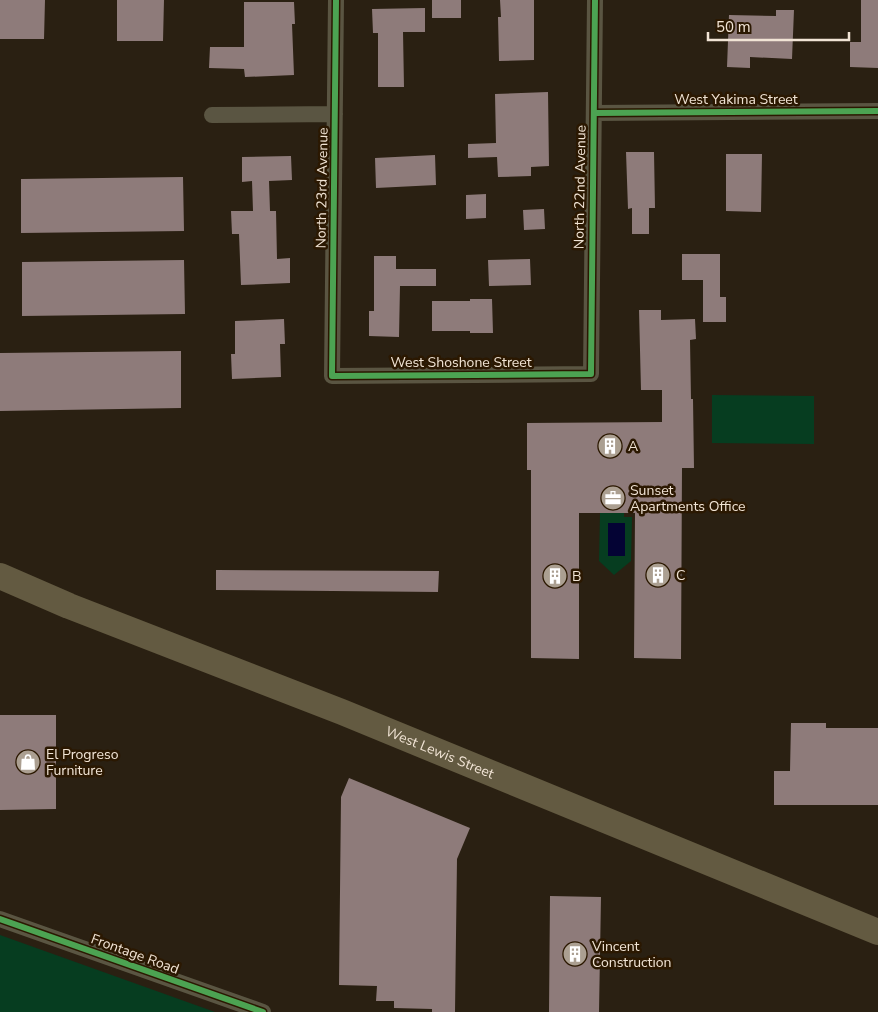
<svg xmlns="http://www.w3.org/2000/svg" width="878" height="1012" font-family="'Nunito Sans',sans-serif">
	<style>
		.green { fill: #063d20 }
		.water { fill: #040334 }
		.building { fill: #8e7b7a }
		.lines { fill: none; stroke-linecap: round; stroke-linejoin: round }
		.street { stroke: #5a5542; stroke-width: 16 }
		.primary { stroke: #635a41; stroke-width: 26 }
		.cycleway-casing { stroke: #2b1801; stroke-width: 9 }
		.cycleway { stroke: #4ca352; stroke-width: 6 }
		.labels { text-anchor: middle; dominant-baseline: central; stroke-width: 5; stroke-linejoin: round; paint-order: stroke }
		.street-label { font-size: 14px; fill: #f1e4d5; stroke: #2b1801 }
		.poi-label { font-size: 14px; fill: #f1e4d5; stroke: #2b1801; text-anchor: start }
	</style>
	<rect width="100%" height="100%" fill="#2a2012"/>
	<path class="green" d="M 712,395 L 814,396 L 814,444 L 712,443 Z
		M 600,513 L 624,513 L 624,517 L 632,517 L 631,561 L 614,575 L 599,561 Z
		M 0,935 L 215,1012 L 0,1012 Z"/>
	<path class="water" d="M 608,523 L 625,523 L 625,556 L 608,556 Z"/>
	<path class="building" d="M 0,0 L 45,0 L 44,39 L 0,39 Z
		M 117,0 L 164,0 L 163,41 L 117,41 Z
		M 432,0 L 461,0 L 461,18 L 432,18 Z
		M 500,0 L 534,0 L 534,60 L 499,61 L 498,17 L 501,17 Z
		M 861,0 L 878,0 L 878,68 L 850,67 L 850,42 L 861,42 Z
		M 244,2 L 294,2 L 295,24 L 292,24 L 294,75 L 245,77 L 244,69 L 209,68 L 210,47 L 244,47 Z
		M 425,8 L 425,32 L 403,32 L 404,87 L 378,87 L 378,33 L 373,33 L 372,9 Z
		M 776,10 L 794,10 L 792,59 L 750,57 L 750,68 L 727,67 L 729,15 L 776,16 Z
		M 548,92 L 549,166 L 531,167 L 531,176 L 498,177 L 497,157 L 468,158 L 468,144 L 496,143 L 495,94 Z
		M 626,152 L 654,152 L 655,208 L 649,208 L 649,234 L 632,234 L 632,208 L 628,209 Z
		M 726,154 L 762,154 L 761,212 L 726,211 Z
		M 435,155 L 436,185 L 376,188 L 375,158 Z
		M 291,156 L 292,180 L 269,181 L 270,211 L 276,211 L 277,259 L 290,258 L 290,283 L 241,285 L 239,234 L 232,234 L 231,211 L 253,211 L 252,181 L 242,182 L 242,157 Z
		M 183,177 L 184,231 L 21,233 L 21,179 Z
		M 486,194 L 486,218 L 466,219 L 466,195 Z
		M 544,209 L 545,229 L 524,230 L 523,210 Z
		M 682,254 L 720,254 L 720,297 L 726,297 L 726,322 L 703,322 L 703,280 L 682,280 Z
		M 374,256 L 396,256 L 396,269 L 436,269 L 436,286 L 400,286 L 399,337 L 369,336 L 369,311 L 374,311 Z
		M 530,259 L 531,285 L 489,286 L 488,260 Z
		M 184,260 L 185,314 L 22,316 L 22,262 Z
		M 470,299 L 492,299 L 493,333 L 470,333 L 470,331 L 432,331 L 432,301 L 470,301 Z
		M 639,310 L 661,310 L 661,320 L 695,319 L 696,339 L 690,340 L 691,399 L 693,399 L 694,468 L 682,468 L 681,659 L 634,658 L 635,513 L 579,513 L 579,659 L 531,658 L 531,470 L 527,470 L 527,423 L 662,422 L 662,390 L 641,390 Z
		M 284,319 L 285,344 L 280,344 L 281,377 L 232,379 L 231,354 L 235,354 L 235,321 Z
		M 181,351 L 181,408 L 0,411 L 0,353 Z
		M 216,570 L 439,571 L 438,592 L 216,590 Z
		M 0,715 L 56,715 L 56,809 L 0,810 Z
		M 791,723 L 826,723 L 826,728 L 878,728 L 878,805 L 774,805 L 774,771 L 790,771 Z
		M 349,778 L 470,828 L 457,859 L 455,1012 L 432,1012 L 432,1009 L 394,1008 L 394,1001 L 376,1001 L 377,986 L 339,985 L 341,797 Z
		M 550,896 L 601,897 L 599,1012 L 549,1012 Z"/>
	<g class="lines">
		<path class="street" d="M 336,0 L 332,376 L 591,374 L 595,0
			M 594,113 L 878,111
			M 212,115 L 335,114
			M 0,919 L 263,1012"/>
		<path class="primary" id="s1" d="M 0,576 L 69,606 L 342,712 L 878,932"/>
		<defs>
			<path id="cycleway" d="M 336,0 L 332,376 L 591,374 L 595,0
				M 594,113 L 878,111
				M 0,919 L 263,1012"/>
		</defs>
		<use href="#cycleway" class="cycleway-casing"/>
		<use href="#cycleway" class="cycleway"/>
	</g>
	<defs>
		<symbol id="building-disc" viewBox="-11 -11 22 22"><circle r="9.5" fill="#ab9f91" stroke="#2b1801"/><path d="M-4-6H4V6H1V3H-1V6H-4ZM-2.5-4.3h1.7v1.8h-1.7ZM.8-4.3h1.7v1.8H.8ZM-2.5-1h1.7V.8h-1.7ZM.8-1h1.7V.8H.8Z" fill="#fff"/></symbol>
		<symbol id="office-disc" viewBox="-11 -11 22 22"><circle r="9.5" fill="#ab9f91" stroke="#2b1801"/><path d="M-6-3h4V-5.5h4V-3h4V5H-6ZM-1-4.5V-3h2v-1.5ZM-6 0V1H6V0Z" fill="#fff"/></symbol>
		<symbol id="shop-disc" viewBox="-11 -11 22 22"><circle r="9.5" fill="#ab9f91" stroke="#2b1801"/><path d="M-5-2.5h2.3a2.7 3.5 0 0 1 5.4 0H5L5.5 6h-11ZM-1.5-2.5h3a1.5 2.3 0 0 0-3 0Z" fill="#fff"/></symbol>
	</defs>
	<g fill-rule="evenodd">
		<use href="#building-disc" x="596" y="432" width="28" height="28"/>
		<use href="#office-disc" x="599" y="484" width="28" height="28"/>
		<use href="#building-disc" x="644" y="561" width="28" height="28"/>
		<use href="#building-disc" x="541" y="562" width="28" height="28"/>
		<use href="#shop-disc" x="14" y="748" width="28" height="28"/>
		<use href="#building-disc" x="561" y="940" width="28" height="28"/>
	</g>
	<g class="labels">
		<g class="street-label">
			<text x="736" y="99">West Yakima Street</text>
			<text transform="translate(580 187) rotate(-89)">North 22nd Avenue</text>
			<text transform="translate(322 188) rotate(-89)">North 23rd Avenue</text>
			<text x="461" y="362">West Shoshone Street</text>
			<text stroke="none"><textPath href="#s1" startOffset="474">West Lewis Street</textPath></text>
			<text transform="translate(135 954) rotate(20)">Frontage Road</text>
		</g>
		<g class="poi-label">
			<text x="628" y="446">A</text>
			<text x="630" y="490">Sunset<tspan x="630" dy="16">Apartments Office</tspan></text>
			<text x="676" y="575">C</text>
			<text x="572" y="576">B</text>
			<text x="46" y="754">El Progreso<tspan x="46" dy="16">Furniture</tspan></text>
			<text x="592" y="946">Vincent<tspan x="592" dy="16">Construction</tspan></text>
		</g>
	</g>
	<path d="M708 32v8h141v-8" fill="none" stroke="#f1e4d5" stroke-width="2.5"/>
	<text x="716" y="32" font-size="15" fill="#f1e4d5" stroke="#2b1801" stroke-width="4" paint-order="stroke">50 m</text>
</svg>
